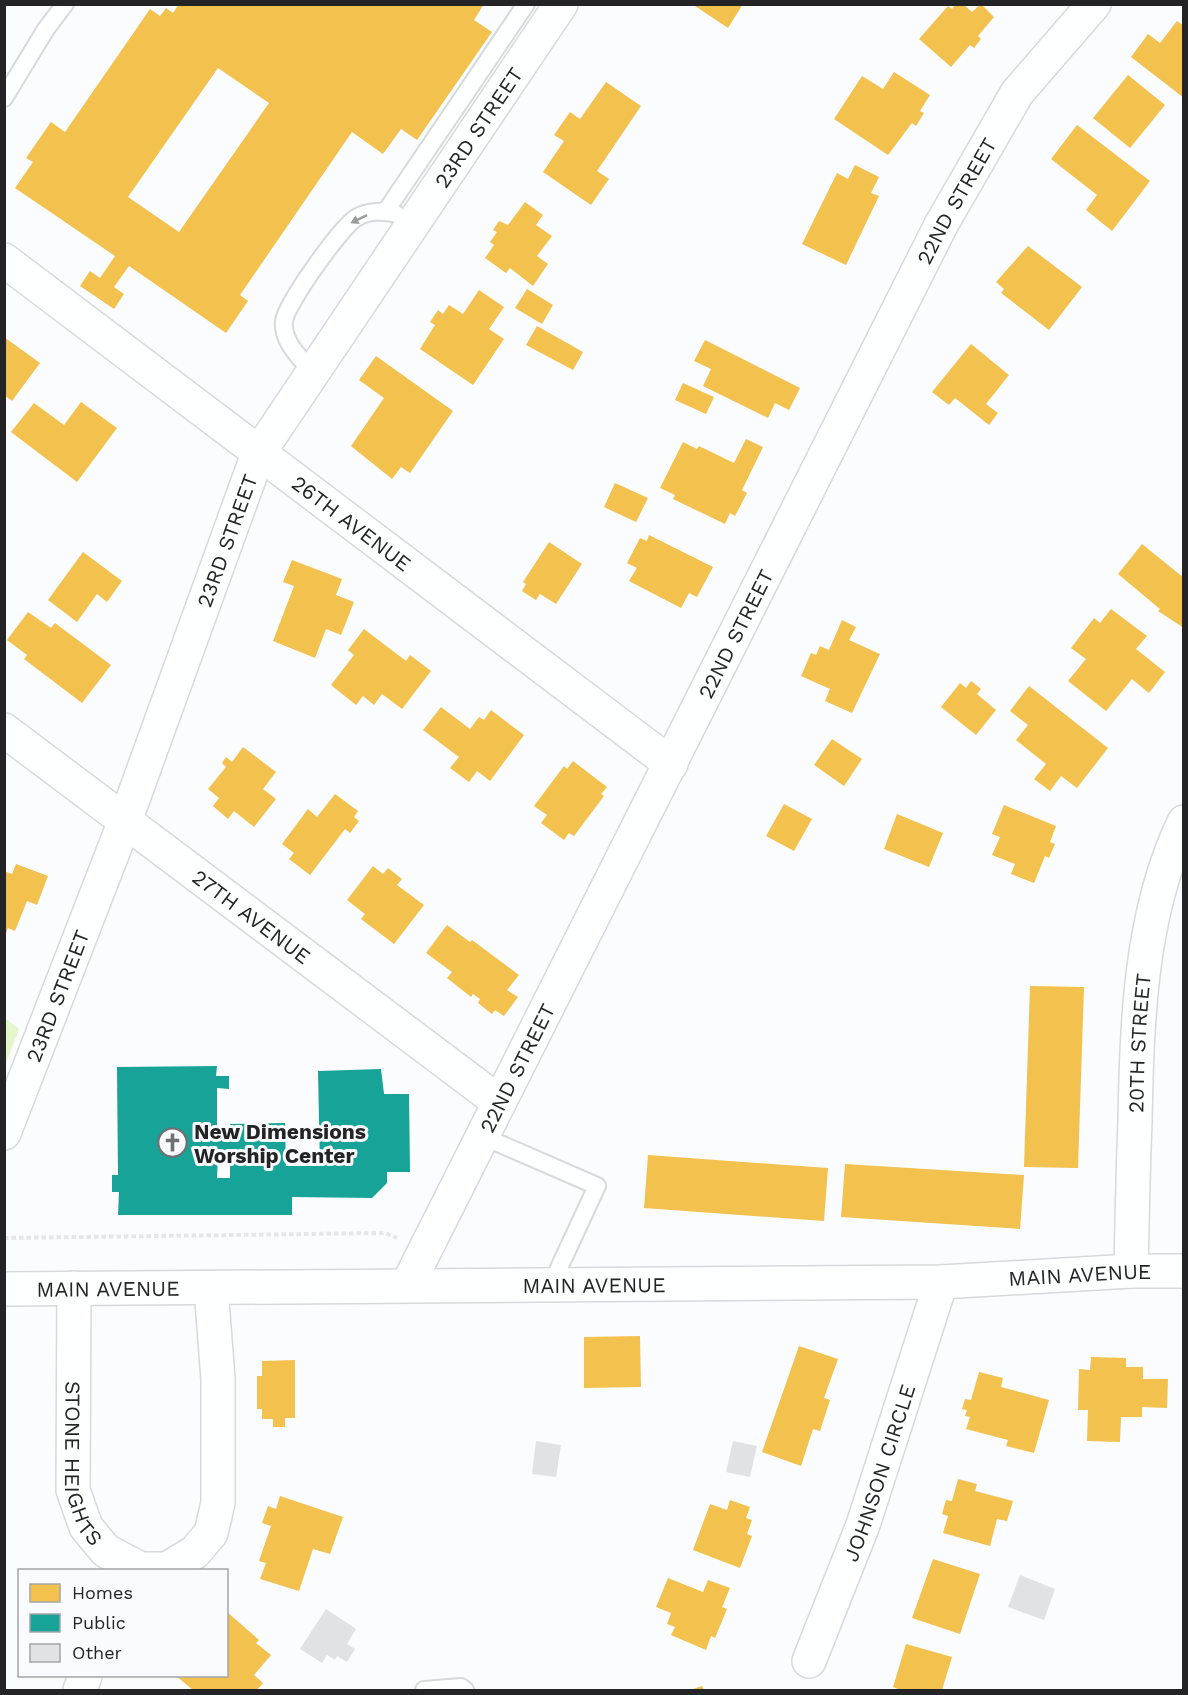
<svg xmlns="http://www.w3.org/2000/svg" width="1188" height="1695" font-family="'Work Sans',sans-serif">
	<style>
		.green { fill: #e6f6cb }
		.homes { fill: #f2c14e; fill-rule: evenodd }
		.public { fill: #17a398; fill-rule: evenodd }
		.building { fill: #e1e2e4 }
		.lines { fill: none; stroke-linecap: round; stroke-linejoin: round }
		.lane-casing { stroke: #d7d9da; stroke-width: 20 }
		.street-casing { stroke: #d7d9da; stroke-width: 36 }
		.secondary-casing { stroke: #d7d9da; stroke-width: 36 }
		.path { stroke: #e6e6e6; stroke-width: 4; stroke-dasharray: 4.5 3; stroke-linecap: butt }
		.lane { stroke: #feffff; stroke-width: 16 }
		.street { stroke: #feffff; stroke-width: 33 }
		.secondary { stroke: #feffff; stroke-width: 33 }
		.oneway { fill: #9c9c9d }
		.labels { text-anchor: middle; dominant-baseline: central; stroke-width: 6; stroke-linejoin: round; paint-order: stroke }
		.street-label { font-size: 21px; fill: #242426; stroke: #f9fbff }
		.poi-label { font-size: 21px; font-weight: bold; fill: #242426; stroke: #f9fbff; text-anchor: start }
	</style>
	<rect width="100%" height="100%" fill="#fafcfe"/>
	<path class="green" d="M 5,1018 L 19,1029 L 5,1066 Z"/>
	<path class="homes" d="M 179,4 L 484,4 L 474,20 L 492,32 L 417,140 L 401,129 L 383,154 L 352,132 L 240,295 L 248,301 L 226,333 L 129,266 L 114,287 L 124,294 L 114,309 L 80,286 L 90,271 L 100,278 L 115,256 L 15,188 L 33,162 L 26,158 L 51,122 L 65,132 L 150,9 L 160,16 L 166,8 L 173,13 ZM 218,68 L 269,103 L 179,232 L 128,197 Z
		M 692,4 L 743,4 L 728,28 Z
		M 956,4 L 963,4 L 972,12 L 981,4 L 994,17 L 978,36 L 981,39 L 974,48 L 970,45 L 951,67 L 919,39 L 948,6 L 952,9 Z
		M 1177,21 L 1184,26 L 1184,98 L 1131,57 L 1148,34 L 1160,43 Z
		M 894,72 L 930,95 L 920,111 L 924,113 L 916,126 L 912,123 L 888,155 L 834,119 L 862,76 L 883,89 Z
		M 1128,75 L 1165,105 L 1130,148 L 1093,118 Z
		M 606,82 L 641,106 L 597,171 L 609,179 L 591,205 L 543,172 L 564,141 L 554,135 L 570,112 L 580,119 Z
		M 1077,125 L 1150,181 L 1112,231 L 1086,210 L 1097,195 L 1051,159 Z
		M 855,165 L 879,177 L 871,193 L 879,196 L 846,265 L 802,244 L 837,173 L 848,179 Z
		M 525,202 L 543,215 L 536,225 L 552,236 L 537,256 L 548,264 L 533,286 L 510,268 L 506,273 L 485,258 L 494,245 L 490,242 L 497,232 L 493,230 L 499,221 L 508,225 Z
		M 1028,246 L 1082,287 L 1049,330 L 1001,293 L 1004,289 L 996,282 Z
		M 527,289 L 553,305 L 542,324 L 515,308 Z
		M 479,290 L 504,307 L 489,329 L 504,339 L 473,385 L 420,349 L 435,325 L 430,322 L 438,310 L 443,314 L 449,305 L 463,314 Z
		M 537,326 L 583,352 L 573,370 L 526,345 Z
		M 4,337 L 40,363 L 12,401 L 4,395 Z
		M 705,340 L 800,388 L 789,410 L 775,403 L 768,418 L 703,386 L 711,369 L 694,361 Z
		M 971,344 L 1009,375 L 986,404 L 998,413 L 989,425 L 955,398 L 949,405 L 932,392 Z
		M 376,356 L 453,411 L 410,473 L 401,467 L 392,479 L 351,446 L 384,398 L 359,380 Z
		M 683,383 L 714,397 L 706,414 L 675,400 Z
		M 81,402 L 117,428 L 77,482 L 11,432 L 34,403 L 64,425 Z
		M 746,439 L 763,447 L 742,490 L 747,493 L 735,516 L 730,513 L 725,524 L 673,499 L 675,495 L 660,488 L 683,442 L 697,449 L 699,446 L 734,463 Z
		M 615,483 L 648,498 L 636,522 L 604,507 Z
		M 649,535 L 713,567 L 697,597 L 689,593 L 681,608 L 629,581 L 637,568 L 627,563 L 640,538 L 647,541 Z
		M 549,542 L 582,564 L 556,604 L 540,594 L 536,600 L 522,591 L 526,584 L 523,582 Z
		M 1142,544 L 1184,578 L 1184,628 L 1158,611 L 1160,609 L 1118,574 Z
		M 83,552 L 122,581 L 107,602 L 97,594 L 77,622 L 48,600 Z
		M 292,560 L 342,579 L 336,595 L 354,602 L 341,635 L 326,629 L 315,658 L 273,641 L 294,586 L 283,582 Z
		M 1111,609 L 1147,636 L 1136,649 L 1165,672 L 1149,693 L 1132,679 L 1106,711 L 1068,681 L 1086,659 L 1071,648 L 1094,618 L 1100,623 Z
		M 28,612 L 51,628 L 55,623 L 111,665 L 82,703 L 24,659 L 27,655 L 7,640 Z
		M 842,620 L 856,627 L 849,640 L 880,654 L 852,713 L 825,701 L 830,689 L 801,676 L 811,653 L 816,655 L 820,646 L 829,650 Z
		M 364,629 L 406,661 L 410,655 L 431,671 L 402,709 L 382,694 L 374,705 L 363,696 L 356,705 L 331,685 L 354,655 L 348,650 Z
		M 971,681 L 981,689 L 977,694 L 996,710 L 976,735 L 941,707 L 960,683 L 966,688 Z
		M 1029,686 L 1108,748 L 1077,788 L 1061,776 L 1050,791 L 1034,779 L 1046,764 L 1016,740 L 1028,725 L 1010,711 Z
		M 441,707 L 470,729 L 479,717 L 484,720 L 491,710 L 524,735 L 490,781 L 477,771 L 469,782 L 450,768 L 459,757 L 423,730 Z
		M 832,739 L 862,759 L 844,786 L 814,765 Z
		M 243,747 L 276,772 L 263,789 L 276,799 L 254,827 L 234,811 L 228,819 L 213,806 L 219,798 L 208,789 L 226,767 L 222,763 L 226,757 L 232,762 Z
		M 573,761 L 607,787 L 601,794 L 604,796 L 574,836 L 569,833 L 564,840 L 541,823 L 547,815 L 534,806 L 564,766 L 567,769 Z
		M 335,794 L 358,811 L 354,817 L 359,821 L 350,833 L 345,829 L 310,875 L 289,859 L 294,853 L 282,844 L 308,809 L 317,817 Z
		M 784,804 L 812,819 L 794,851 L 766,836 Z
		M 1004,805 L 1056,826 L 1050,842 L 1055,844 L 1049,858 L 1045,856 L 1034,883 L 1011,874 L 1015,864 L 992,855 L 1000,837 L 992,834 Z
		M 897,814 L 943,833 L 929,867 L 884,849 Z
		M 16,864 L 48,876 L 37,905 L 27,901 L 15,931 L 8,928 L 5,936 L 4,871 L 12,874 Z
		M 373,866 L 383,874 L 388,868 L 402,879 L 397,885 L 424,905 L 394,944 L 361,919 L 365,914 L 347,900 Z
		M 447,925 L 470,942 L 472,940 L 519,975 L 507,990 L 518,997 L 504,1016 L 495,1010 L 492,1014 L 478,1003 L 480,999 L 473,994 L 471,997 L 447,978 L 452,972 L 426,953 Z
		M 1030,986 L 1084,987 L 1078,1168 L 1024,1167 Z
		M 648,1155 L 828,1168 L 824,1221 L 644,1208 Z
		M 845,1164 L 1024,1175 L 1020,1229 L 841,1217 Z
		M 640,1336 L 641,1387 L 584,1388 L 584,1337 Z
		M 799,1346 L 838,1359 L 824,1398 L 830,1400 L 820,1431 L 813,1429 L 801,1466 L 762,1452 Z
		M 1091,1357 L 1126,1358 L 1126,1367 L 1143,1367 L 1143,1379 L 1168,1379 L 1167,1408 L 1142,1407 L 1142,1417 L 1121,1417 L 1120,1442 L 1087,1441 L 1088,1410 L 1078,1410 L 1079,1369 L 1090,1370 Z
		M 295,1360 L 295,1418 L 285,1418 L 285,1427 L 273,1427 L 273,1419 L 262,1419 L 262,1409 L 257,1409 L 257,1376 L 262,1376 L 262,1361 Z
		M 979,1372 L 1003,1378 L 1001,1387 L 1049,1400 L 1034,1453 L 1006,1446 L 1008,1440 L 966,1429 L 970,1417 L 965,1416 L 967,1410 L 962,1409 L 965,1399 L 971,1400 Z
		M 958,1479 L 977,1484 L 975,1491 L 1013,1501 L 1007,1521 L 997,1519 L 990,1546 L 943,1533 L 948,1516 L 942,1514 L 946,1500 L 952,1501 Z
		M 280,1496 L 343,1517 L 330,1554 L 313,1549 L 299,1591 L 260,1579 L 266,1563 L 259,1561 L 271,1526 L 262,1523 L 268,1506 L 276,1509 Z
		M 730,1500 L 750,1507 L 746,1518 L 752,1520 L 747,1534 L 752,1536 L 740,1568 L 693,1550 L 710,1504 L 727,1510 Z
		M 933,1559 L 980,1574 L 960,1634 L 912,1618 Z
		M 668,1578 L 703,1592 L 708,1580 L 730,1588 L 722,1607 L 727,1609 L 715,1638 L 711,1636 L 706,1650 L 671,1635 L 675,1627 L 667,1624 L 671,1613 L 656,1607 Z
		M 226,1611 L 259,1640 L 256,1643 L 271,1655 L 254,1675 L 263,1683 L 257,1690 L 193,1690 L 176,1676 L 226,1676 Z
		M 906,1644 L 952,1657 L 942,1690 L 901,1690 L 893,1687 Z
		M 702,1686 L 704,1690 L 690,1690 Z"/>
	<path class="public" d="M 217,1066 L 216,1076 L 229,1076 L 229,1089 L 217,1088 L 217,1130 L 230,1130 L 230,1124 L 285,1123 L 286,1166 L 320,1166 L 318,1071 L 381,1069 L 384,1094 L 409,1094 L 410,1172 L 387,1172 L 387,1183 L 372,1198 L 292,1197 L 292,1215 L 118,1215 L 119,1192 L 112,1192 L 112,1175 L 118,1175 L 117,1067 ZM 218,1156 L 230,1156 L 230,1178 L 217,1178 Z"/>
	<path class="building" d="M 536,1441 L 561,1445 L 556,1477 L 532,1474 Z
		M 733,1441 L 757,1446 L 750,1477 L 726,1472 Z
		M 1020,1575 L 1055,1589 L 1044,1620 L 1008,1607 Z
		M 326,1609 L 356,1629 L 347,1644 L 355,1649 L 347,1662 L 337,1656 L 335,1660 L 327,1655 L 322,1663 L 300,1649 Z"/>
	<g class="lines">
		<defs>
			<path id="lane" d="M 4,98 L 46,29 L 65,4
				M 386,211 L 526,4
				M 312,372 C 300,357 282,342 284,321 C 286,304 341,227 356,218 C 366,211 385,210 396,214
				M 482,1136 L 597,1186 L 552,1283
				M 424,1690 L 461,1687 L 465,1690"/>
			<g id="street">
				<path id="s1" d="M 4,260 L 671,764"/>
				<path id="s2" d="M 4,730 L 499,1102"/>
				<path id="s3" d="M 4,1133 L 125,821 L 258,454 L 561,4"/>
				<path id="s4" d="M 408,1284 L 941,225 L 1017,93 L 1094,4"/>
				<path id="s5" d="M 74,1288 L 73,1490 L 86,1527 L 106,1551 L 141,1569 L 167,1569 L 195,1552 L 211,1533 L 218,1503 L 218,1379 L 211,1288"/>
				<path id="s6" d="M 809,1661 L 863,1525 L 941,1282"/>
				<path d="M 80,1690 L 85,1676"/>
			</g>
			<g id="secondary">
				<path id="s7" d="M 1131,1271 C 1132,1221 1133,1171 1135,1121 C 1137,1021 1140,914 1184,822"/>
				<path id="s8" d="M 4,1289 L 941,1282 L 1131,1271 L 1184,1271"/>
			</g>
		</defs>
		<use href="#lane" class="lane-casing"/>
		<use href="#street" class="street-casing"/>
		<use href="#secondary" class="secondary-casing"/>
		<path class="path" d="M 4,1238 L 385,1233 L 397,1238"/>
		<use href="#lane" class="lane"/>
		<use href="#street" class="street"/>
		<use href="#secondary" class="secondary"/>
	</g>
	<defs><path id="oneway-solid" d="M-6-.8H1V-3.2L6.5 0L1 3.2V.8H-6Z" transform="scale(1.5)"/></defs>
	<use class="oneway" href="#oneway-solid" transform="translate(359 219) rotate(154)"/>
	<defs>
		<symbol id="church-ring" viewBox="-11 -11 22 22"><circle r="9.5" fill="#f9fbff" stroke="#6f7072" stroke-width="1.5"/><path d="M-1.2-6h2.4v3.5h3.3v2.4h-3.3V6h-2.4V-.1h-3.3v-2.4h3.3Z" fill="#6f7072"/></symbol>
	</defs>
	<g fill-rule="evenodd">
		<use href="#church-ring" x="156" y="1126" width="33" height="33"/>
	</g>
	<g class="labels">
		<g class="street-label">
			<text stroke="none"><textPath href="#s3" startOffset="1119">23RD STREET</textPath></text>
			<text stroke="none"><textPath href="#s4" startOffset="1214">22ND STREET</textPath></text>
			<text stroke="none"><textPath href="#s1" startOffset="436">26TH AVENUE</textPath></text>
			<text stroke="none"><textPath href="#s3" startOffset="633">23RD STREET</textPath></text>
			<text stroke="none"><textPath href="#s4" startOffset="728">22ND STREET</textPath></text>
			<text stroke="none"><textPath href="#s2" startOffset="310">27TH AVENUE</textPath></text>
			<text stroke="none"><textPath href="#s3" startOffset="147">23RD STREET</textPath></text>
			<text stroke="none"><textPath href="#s7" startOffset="228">20TH STREET</textPath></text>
			<text stroke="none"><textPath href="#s4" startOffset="242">22ND STREET</textPath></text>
			<text stroke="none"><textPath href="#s8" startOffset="1076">MAIN AVENUE</textPath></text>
			<text stroke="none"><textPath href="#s8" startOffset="590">MAIN AVENUE</textPath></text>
			<text stroke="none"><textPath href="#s8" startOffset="104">MAIN AVENUE</textPath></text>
			<text stroke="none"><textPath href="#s5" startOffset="177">STONE HEIGHTS</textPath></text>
			<text stroke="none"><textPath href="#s6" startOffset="201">JOHNSON CIRCLE</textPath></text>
		</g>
		<g class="poi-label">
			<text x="194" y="1131">New Dimensions<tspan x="194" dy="24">Worship Center</tspan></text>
		</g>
	</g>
	<rect width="1188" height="1695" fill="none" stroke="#242426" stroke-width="12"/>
	<rect x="18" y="1569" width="210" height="108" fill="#f9fbff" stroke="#a4a5a8" stroke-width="1.5"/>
	<rect x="30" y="1584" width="30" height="18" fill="#f2c14e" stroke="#a4a5a8" stroke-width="1.5"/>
	<text x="72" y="1599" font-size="18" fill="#242426">Homes</text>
	<rect x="30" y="1614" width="30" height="18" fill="#17a398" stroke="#a4a5a8" stroke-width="1.5"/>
	<text x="72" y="1629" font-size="18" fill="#242426">Public</text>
	<rect x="30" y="1644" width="30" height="18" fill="#e1e2e4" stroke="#a4a5a8" stroke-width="1.5"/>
	<text x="72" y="1659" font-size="18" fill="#242426">Other</text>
</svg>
